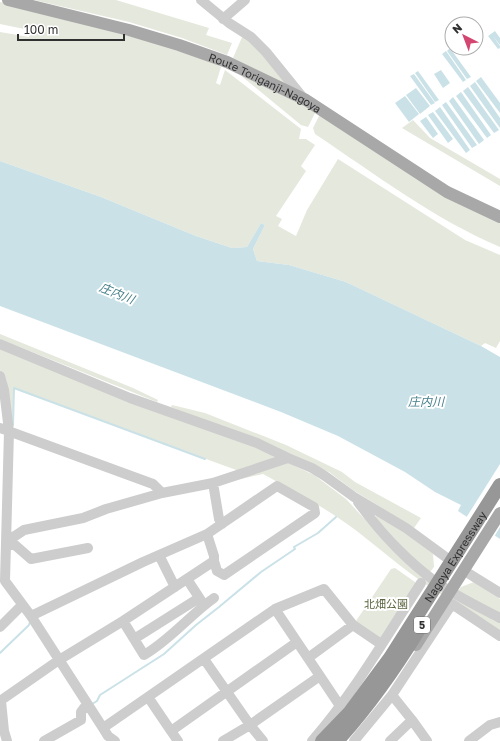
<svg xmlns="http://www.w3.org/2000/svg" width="500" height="741" font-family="'Golos Text','Noto Sans JP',sans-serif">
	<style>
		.green { fill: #e5e8dc }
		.water { fill: #cae2e7 }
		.pier { fill: #fff }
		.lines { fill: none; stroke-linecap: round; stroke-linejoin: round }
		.stream { stroke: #cae2e7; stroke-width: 2 }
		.minor { stroke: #cdcdcd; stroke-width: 10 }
		.major { stroke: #a8a8a8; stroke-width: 12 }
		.highway { stroke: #979797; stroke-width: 14 }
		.labels { text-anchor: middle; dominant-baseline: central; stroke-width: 4; stroke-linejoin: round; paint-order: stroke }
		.shield { fill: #fff; stroke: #6e6e6e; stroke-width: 1 }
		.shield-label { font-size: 10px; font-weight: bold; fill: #303030 }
		.street-label { font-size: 11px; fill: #303030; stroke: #fff }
		.park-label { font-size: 11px; fill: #5c6741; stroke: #fff }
		.water-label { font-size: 12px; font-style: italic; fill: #467f89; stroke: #fff }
	</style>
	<rect width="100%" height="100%" fill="#fff"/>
	<path class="green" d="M 34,0 L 116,0 L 209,28 L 206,35 L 232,43 L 227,55 L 182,38 L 129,22 Z
		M 0,2 L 78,22 L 212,59 L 217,65 L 221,67 L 216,83 L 220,85 L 225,70 L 301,129 L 299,139 L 306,139 L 315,145 L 301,166 L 306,171 L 276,216 L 282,219 L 278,226 L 296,236 L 307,210 L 338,159 L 465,240 L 500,255 L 500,341 L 496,348 L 485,343 L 481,346 L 346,282 L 289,265 L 257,261 L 253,249 L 265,225 L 261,223 L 247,247 L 232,248 L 196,236 L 101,197 L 0,161 L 0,32 L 29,37 L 29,30 L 0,24 Z
		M 243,35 L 252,42 L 295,91 L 233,58 Z
		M 233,69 L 316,111 L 308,127 L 301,125 Z
		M 320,114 L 500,221 L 500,247 C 434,219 375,174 315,134 L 313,128 Z
		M 413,120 L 430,138 L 500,179 L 500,186 L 402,128 Z
		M 0,334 L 133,388 L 158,400 L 157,402 L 0,339 Z
		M 0,348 L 257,447 L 272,454 L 274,458 L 239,471 L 14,389 L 13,425 L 6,379 L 0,371 Z
		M 172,405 L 205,413 L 286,445 L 342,472 L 355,482 L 421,518 L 414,528 L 353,490 L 329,472 L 309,463 L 171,407 Z
		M 288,463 L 314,475 L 346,499 L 397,554 L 500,623 L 500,633 C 474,616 447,599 421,581 C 391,560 365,535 334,515 C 311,500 287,487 263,474 L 224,483 Z
		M 376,516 L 402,530 L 433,554 L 434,567 L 430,572 L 404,549 L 376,518 Z
		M 395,568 L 415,582 L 416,585 L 381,638 L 357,625 L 356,621 L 391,569 Z
		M 474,582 L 500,599 L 500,614 L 458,591 L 461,587 Z"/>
	<path class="water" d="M 495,31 L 500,38 L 500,45 L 493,36 L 500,46 L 500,48 L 498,49 L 488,36 Z
		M 450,48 L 471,77 L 467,79 L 447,51 Z
		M 446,51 L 466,80 L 463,82 L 442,54 Z
		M 441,70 L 450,83 L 443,88 L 434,74 Z
		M 418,71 L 439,100 L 435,102 L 415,73 Z
		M 414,74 L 435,103 L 431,105 L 410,76 Z
		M 481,77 L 500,103 L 500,113 L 476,81 Z
		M 475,82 L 500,118 L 500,128 L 470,86 Z
		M 468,87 L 499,130 L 494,133 L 463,91 Z
		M 416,88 L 430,106 L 420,114 L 406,95 Z
		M 461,92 L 491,135 L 487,138 L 456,96 Z
		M 405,96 L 419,114 L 409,122 L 395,103 Z
		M 453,97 L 484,140 L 479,144 L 449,101 Z
		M 446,102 L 477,145 L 472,148 L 442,105 Z
		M 440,107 L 470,150 L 466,153 L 435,111 Z
		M 433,112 L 453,139 L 448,143 L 428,115 Z
		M 426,117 L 438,134 L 433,138 L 420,121 Z
		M 0,161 L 101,197 L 196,236 L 232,248 L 247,247 L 261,223 L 265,225 L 253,249 L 257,261 L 289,265 L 346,282 L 481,346 L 500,357 L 500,539 L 458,511 L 461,505 L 435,492 L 405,472 L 338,436 L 281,412 L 0,306 Z"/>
	<path class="pier" d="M 500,464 L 500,527 L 494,537 L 466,518 Z"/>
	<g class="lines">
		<path class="stream" d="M 13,425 L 14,388 L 205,459
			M 0,653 L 29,625 L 30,622
			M 92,704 L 97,701 L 100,695 L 164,654 L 196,625 L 219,607 L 261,572 L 295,549 L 294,547 L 318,533 L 336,517"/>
		<path class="minor" d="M 201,0 L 229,23 L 251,37 L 266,52 L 304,99
			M 223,19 L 245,0
			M 0,344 L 130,398 L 257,443 L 288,458 L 312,468 L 325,476 L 354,497 L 406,528 L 447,558
			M 0,376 L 4,390 L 9,431 L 5,581 L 31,616 L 103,728 L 108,736 L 115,741
			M 0,428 L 153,484 L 162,493
			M 213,483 L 219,519 L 222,524
			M 358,502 C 380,532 406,560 436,582 C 456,596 479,607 500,618
			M 7,539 L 15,536 L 24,530 L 83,518 L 106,509 L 162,493 L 213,483 L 288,458
			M 7,544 L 15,545 L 31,559 L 88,548
			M 159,555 L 175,587
			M 463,570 L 500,593
			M 187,579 L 202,602
			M 31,616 L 143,562 L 207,534 L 277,486 L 314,507 L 315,513 L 224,575 L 217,571 L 214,561
			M 123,621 L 144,655 C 170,640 190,615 214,598
			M 0,627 L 22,605
			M 134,639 L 199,598
			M 308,658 L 353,625
			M 204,659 L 250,725 L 263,741
			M 320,676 L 340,706
			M 392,695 L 412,720
			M 148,697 L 171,731 L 297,642
			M 0,701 L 59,660 L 123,621 L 214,561 L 214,556 L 207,534
			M 1,701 L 4,731 L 7,741
			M 103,728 L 275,609 L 324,589 L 353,625 L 381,644
			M 171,731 L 178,741
			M 44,741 L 81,720 L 81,712 L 87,704
			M 223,741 L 250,725 L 320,676 L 275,609
			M 312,741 C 354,693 386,637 421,583
			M 354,741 L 392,695 L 452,604 L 500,636
			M 390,741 L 412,720 L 427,741
			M 469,741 L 490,725 L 500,722"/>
		<g class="major">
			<path id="s1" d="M 8,0 L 129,30 L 179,45 L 227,62 L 306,100 L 447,192 L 500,217"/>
			<path d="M 416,645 L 500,513"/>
		</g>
		<g class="highway">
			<path id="s2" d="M 322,741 L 350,712 L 390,658 L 500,485"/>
			<path d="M 337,741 C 368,707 394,670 418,631"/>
		</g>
	</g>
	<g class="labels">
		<rect class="shield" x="414" y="617" width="16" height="16" rx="3"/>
		<g class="shield-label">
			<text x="422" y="625">5</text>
		</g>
		<g class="street-label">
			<text stroke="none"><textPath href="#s1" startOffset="271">Route Toriganji-Nagoya</textPath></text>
			<text stroke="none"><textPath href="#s2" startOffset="228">Nagoya Expressway</textPath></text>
		</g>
		<g class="park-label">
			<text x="386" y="603">北畑公園</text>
		</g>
		<g class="water-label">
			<text transform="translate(117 293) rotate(22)">庄内川</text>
			<text x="426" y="401">庄内川</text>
		</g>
	</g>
	<g transform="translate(464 36) rotate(318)"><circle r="19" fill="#ffffff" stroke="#acacac"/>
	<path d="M0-3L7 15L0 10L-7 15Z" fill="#d34671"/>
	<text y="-6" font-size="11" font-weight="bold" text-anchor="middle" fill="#303030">N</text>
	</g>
	<path d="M18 34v6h106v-6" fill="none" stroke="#303030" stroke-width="2"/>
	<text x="24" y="34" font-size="12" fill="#303030" stroke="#ffffff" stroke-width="3" paint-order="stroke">100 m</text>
</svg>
